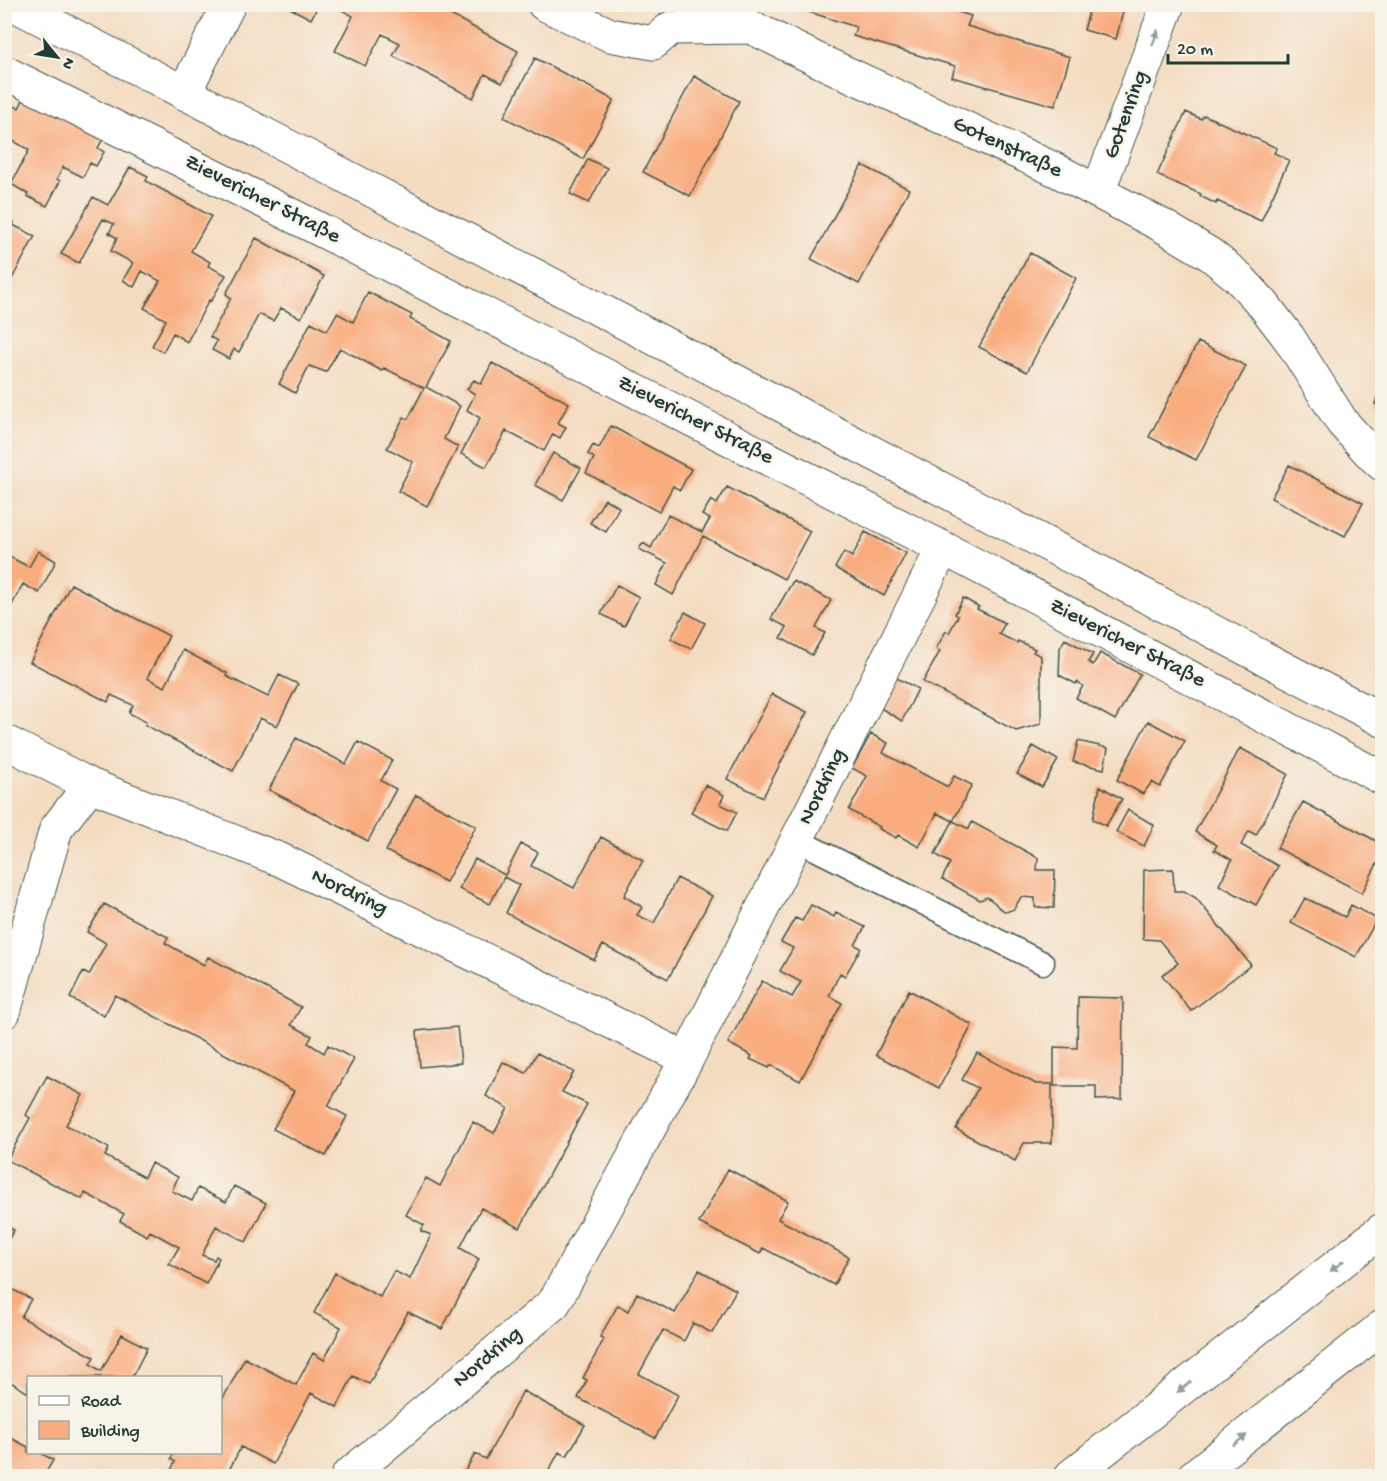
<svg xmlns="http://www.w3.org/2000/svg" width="1387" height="1481" font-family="'Gochi Hand',sans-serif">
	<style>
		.building { fill: #f9ac7e }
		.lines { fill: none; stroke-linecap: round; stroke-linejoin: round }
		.service-casing { stroke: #3f5549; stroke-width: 25 }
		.minor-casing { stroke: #3f5549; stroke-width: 35 }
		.tertiary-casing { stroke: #3f5549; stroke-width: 35 }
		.motorway-casing { stroke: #3f5549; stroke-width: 35 }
		.service { stroke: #fff; stroke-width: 22 }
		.minor { stroke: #fff; stroke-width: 33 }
		.tertiary { stroke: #fff; stroke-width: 33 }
		.motorway { stroke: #fff; stroke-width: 33 }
		.oneway { fill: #8f9e9a }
		.labels { text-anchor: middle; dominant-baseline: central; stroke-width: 4.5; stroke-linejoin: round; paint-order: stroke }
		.street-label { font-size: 22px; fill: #1f3d34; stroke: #f7f3e8 }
	</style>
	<rect width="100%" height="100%" fill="#f7f3e8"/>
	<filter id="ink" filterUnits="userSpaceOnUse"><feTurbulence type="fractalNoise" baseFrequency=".0167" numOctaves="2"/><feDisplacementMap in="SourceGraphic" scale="12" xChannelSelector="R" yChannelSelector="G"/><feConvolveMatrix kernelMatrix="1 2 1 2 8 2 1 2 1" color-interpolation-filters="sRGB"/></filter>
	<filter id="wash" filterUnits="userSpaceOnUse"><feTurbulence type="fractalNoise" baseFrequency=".008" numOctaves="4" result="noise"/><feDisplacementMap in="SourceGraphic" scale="24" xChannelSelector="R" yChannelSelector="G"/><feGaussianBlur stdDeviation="1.35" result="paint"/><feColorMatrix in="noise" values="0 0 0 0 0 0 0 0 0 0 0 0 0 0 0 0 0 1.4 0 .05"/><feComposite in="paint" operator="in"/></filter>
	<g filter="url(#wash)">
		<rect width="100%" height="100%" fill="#f4dcc1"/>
		<g id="blocks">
			<path class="building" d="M 282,4 L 319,4 L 311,19 Z
				M 331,4 L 430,4 L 518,51 L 502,83 L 485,74 L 473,98 L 393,56 L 400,43 L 382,34 L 365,66 L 335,51 L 353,16 Z
				M 784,4 L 933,4 L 971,16 L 967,26 L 1070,57 L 1055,106 L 952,77 L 955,66 L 853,36 L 856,27 Z
				M 1091,4 L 1125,4 L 1116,39 L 1084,30 Z
				M 535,58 L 614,100 L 583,159 L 504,117 Z
				M 694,76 L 739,101 L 690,196 L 643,172 Z
				M 26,94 L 105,135 L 98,148 L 104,152 L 96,166 L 90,163 L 83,177 L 63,167 L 57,179 L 60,181 L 47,206 L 27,196 L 28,194 L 11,184 L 29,150 L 5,136 L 11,123 L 4,119 L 12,105 L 19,108 Z
				M 1186,112 L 1201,119 L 1204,115 L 1277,148 L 1274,153 L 1289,160 L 1261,221 L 1217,201 L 1216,204 L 1200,196 L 1201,194 L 1157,175 Z
				M 588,159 L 607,168 L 589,203 L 570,194 Z
				M 862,165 L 909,189 L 859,284 L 811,259 Z
				M 130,167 L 148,176 L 146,181 L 211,216 L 191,251 L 210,262 L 208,266 L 226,275 L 211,301 L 209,300 L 187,342 L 173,333 L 163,352 L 152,346 L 166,320 L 144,308 L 160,281 L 142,271 L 134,287 L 123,280 L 133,263 L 111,251 L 117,238 L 109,233 L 114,224 L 103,219 L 79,263 L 61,254 L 93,197 L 108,205 Z
				M 4,218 L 14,222 L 13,225 L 35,236 L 12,279 L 4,275 Z
				M 256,238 L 324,276 L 301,318 L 281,308 L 273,321 L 259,314 L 239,352 L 234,349 L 229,359 L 212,350 L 217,341 L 210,337 L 231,298 L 226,294 Z
				M 1030,253 L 1076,278 L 1027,372 L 979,347 Z
				M 368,292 L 412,315 L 410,319 L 451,341 L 426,387 L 460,406 L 444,439 L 458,447 L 427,506 L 398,491 L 413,462 L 387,448 L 404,417 L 408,419 L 424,388 L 384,368 L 382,371 L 340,348 L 326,372 L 309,366 L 295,393 L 279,384 L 311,322 L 327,331 L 337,313 L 353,322 Z
				M 1198,342 L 1246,366 L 1196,460 L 1149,437 Z
				M 492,363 L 569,403 L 558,423 L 566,427 L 560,438 L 553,434 L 544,451 L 506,431 L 486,467 L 461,454 L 480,418 L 467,410 L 475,394 L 467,389 L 474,380 L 481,384 Z
				M 1382,381 L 1382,406 L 1375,404 Z
				M 611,426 L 691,469 L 680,490 L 673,486 L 659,512 L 586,473 L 594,458 L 588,454 L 593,445 L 599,448 Z
				M 553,453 L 581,468 L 563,500 L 535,485 Z
				M 1289,465 L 1363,503 L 1345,536 L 1271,498 Z
				M 727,487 L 810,531 L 784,579 L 703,536 L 673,595 L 656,585 L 667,563 L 639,549 L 643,543 L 651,548 L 668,515 L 702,532 L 710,519 L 702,515 L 711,500 L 717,504 Z
				M 605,499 L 619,507 L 606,532 L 590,523 Z
				M 865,532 L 906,553 L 884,596 L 835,568 L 844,552 L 852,557 Z
				M 38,551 L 56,561 L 39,593 L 23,584 L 4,620 L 4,554 L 29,567 Z
				M 793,581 L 831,600 L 816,628 L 825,633 L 812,655 L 781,638 L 787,627 L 771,619 Z
				M 71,584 L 169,636 L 147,678 L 165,687 L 183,650 L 227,673 L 226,676 L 268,697 L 279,675 L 298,684 L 277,726 L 260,718 L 233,771 L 145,725 L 146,722 L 129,713 L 133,705 L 111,695 L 108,702 L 30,662 Z
				M 617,585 L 639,597 L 624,626 L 601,614 Z
				M 963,598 L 979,607 L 977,609 L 1005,623 L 999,634 L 1017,643 L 1018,641 L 1035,649 L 1033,652 L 1041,656 L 1041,724 L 1016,731 L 923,682 L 940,651 L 936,649 L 946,631 L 949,633 L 958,616 L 955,614 Z
				M 685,612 L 705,623 L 691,649 L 671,639 Z
				M 1065,639 L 1093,654 L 1088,662 L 1093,665 L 1100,653 L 1140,674 L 1115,720 L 1076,698 L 1083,686 L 1077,682 L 1076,684 L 1059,675 L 1060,648 Z
				M 893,676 L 918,689 L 902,721 L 877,706 Z
				M 772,694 L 807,712 L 763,797 L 727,779 Z
				M 1148,721 L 1185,741 L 1160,787 L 1152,782 L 1143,794 L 1117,780 Z
				M 871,734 L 888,743 L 883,753 L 948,787 L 954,776 L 972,785 L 953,821 L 937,813 L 919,847 L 898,835 L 896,838 L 879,829 L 880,827 L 849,810 L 867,776 L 852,768 Z
				M 296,738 L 346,764 L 358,742 L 392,760 L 381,781 L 396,789 L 368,841 L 269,790 Z
				M 1078,741 L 1108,748 L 1104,769 L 1073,762 Z
				M 1033,746 L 1058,760 L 1042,787 L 1017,774 Z
				M 1240,748 L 1288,774 L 1256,835 L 1249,831 L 1241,845 L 1278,866 L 1256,905 L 1219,885 L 1232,860 L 1214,850 L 1217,845 L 1195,832 Z
				M 705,785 L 724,795 L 720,804 L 737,812 L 727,831 L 691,813 Z
				M 1100,786 L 1122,799 L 1106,826 L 1093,819 Z
				M 416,795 L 476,826 L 446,882 L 386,851 Z
				M 1303,802 L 1382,844 L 1382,854 L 1362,893 L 1277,848 Z
				M 1128,810 L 1154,825 L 1144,846 L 1116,832 Z
				M 953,821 L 969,829 L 972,822 L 1038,858 L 1037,870 L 1055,870 L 1054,908 L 1035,907 L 1035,898 L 1021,897 L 1014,909 L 1006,912 L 998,907 L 995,903 L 987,897 L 980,900 L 942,879 L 950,863 L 935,854 Z
				M 601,837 L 643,860 L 624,896 L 642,907 L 637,915 L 654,923 L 677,878 L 712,896 L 668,979 L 603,945 L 594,960 L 506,913 L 519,885 L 504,877 L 490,904 L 459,889 L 475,859 L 505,875 L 521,844 L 538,852 L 531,866 L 574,888 Z
				M 1173,869 L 1174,891 L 1184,891 L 1196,898 L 1251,965 L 1191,1011 L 1162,975 L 1178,963 L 1159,940 L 1143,939 L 1144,870 Z
				M 1305,898 L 1345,917 L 1351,905 L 1377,919 L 1356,957 L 1291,923 Z
				M 104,904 L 168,937 L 165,943 L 204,965 L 208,957 L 301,1007 L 291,1025 L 312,1036 L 308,1043 L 324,1053 L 328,1045 L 354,1059 L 328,1106 L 347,1116 L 326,1156 L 273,1129 L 294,1091 L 115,995 L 104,1016 L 70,998 L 83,972 L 89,975 L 106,943 L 87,932 Z
				M 811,905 L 834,917 L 836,912 L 865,927 L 855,945 L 861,948 L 845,976 L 840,973 L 829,996 L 842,1003 L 800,1081 L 771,1065 L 769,1068 L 750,1059 L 752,1056 L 728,1043 L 762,981 L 792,997 L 801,982 L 780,971 L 793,948 L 781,942 L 795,918 L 802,921 Z
				M 909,990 L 972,1025 L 939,1088 L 876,1055 Z
				M 1078,997 L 1123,998 L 1122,1099 L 1096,1100 L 1096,1086 L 1054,1086 L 1054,1047 L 1077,1048 Z
				M 457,1027 L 461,1063 L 420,1067 L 417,1031 Z
				M 537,1053 L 574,1072 L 562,1092 L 587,1104 L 520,1228 L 481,1208 L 460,1248 L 479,1259 L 442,1329 L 408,1312 L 369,1384 L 353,1376 L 337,1407 L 311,1393 L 273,1464 L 241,1447 L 226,1476 L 168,1476 L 175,1462 L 171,1459 L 174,1452 L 220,1452 L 220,1404 L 245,1358 L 296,1385 L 313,1353 L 324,1360 L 341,1327 L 314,1313 L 335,1273 L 380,1297 L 394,1271 L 410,1279 L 431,1235 L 421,1231 L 424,1225 L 406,1215 L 426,1178 L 440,1186 L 473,1122 L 494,1133 L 508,1108 L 486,1096 L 503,1062 L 526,1073 Z
				M 977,1053 L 1036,1084 L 1052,1084 L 1052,1143 L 1024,1143 L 1015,1161 L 956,1129 L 978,1088 L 962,1080 Z
				M 47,1076 L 83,1095 L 66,1125 L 109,1148 L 105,1156 L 144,1177 L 151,1163 L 178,1177 L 172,1191 L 192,1201 L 198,1188 L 226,1202 L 234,1186 L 266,1203 L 246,1242 L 216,1226 L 202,1255 L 214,1260 L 216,1256 L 219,1258 L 206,1284 L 169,1264 L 179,1247 L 150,1231 L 147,1236 L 120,1221 L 124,1214 L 85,1193 L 82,1199 L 7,1160 L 30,1118 L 26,1115 Z
				M 728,1169 L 788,1201 L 778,1219 L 849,1257 L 834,1285 L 763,1248 L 760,1254 L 699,1223 Z
				M 4,1225 L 14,1230 L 4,1247 Z
				M 699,1270 L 736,1290 L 712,1333 L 693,1323 L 684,1341 L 663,1330 L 639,1374 L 678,1395 L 655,1438 L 578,1398 L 587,1380 L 583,1378 L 604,1339 L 600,1337 L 618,1305 L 628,1311 L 637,1293 L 675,1313 Z
				M 4,1285 L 31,1299 L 21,1317 L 94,1357 L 90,1364 L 101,1371 L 122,1334 L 147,1348 L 132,1377 L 28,1377 L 28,1393 L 9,1381 L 9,1380 L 4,1377 Z
				M 523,1391 L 585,1425 L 567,1456 L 559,1452 L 546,1476 L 462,1476 L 475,1454 L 486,1459 Z
				M 5,1435 L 28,1447 L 28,1452 L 39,1452 L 53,1460 L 44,1476 L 5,1476 Z"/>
		</g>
	</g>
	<g filter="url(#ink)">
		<use href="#blocks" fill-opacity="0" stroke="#3f5549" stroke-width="1.5"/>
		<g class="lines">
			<defs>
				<path id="service" d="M 797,840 L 1043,963"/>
				<path id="minor" d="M 544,4 L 610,35 L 653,43 L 671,28 L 751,27 L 822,62 L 1056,170 L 1163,226 L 1211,255 L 1238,277 L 1263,304 L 1289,338 L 1342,422 L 1371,454 L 1382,464
					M 4,72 L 311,225 L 943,548 L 1382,778
					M 184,93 L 229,4
					M 1098,192 L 1168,4
					M 4,741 L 90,785 L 281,860 L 687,1059
					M 4,1012 L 56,829 L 90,785
					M 348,1476 L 554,1303 L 687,1059 L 943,548"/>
				<path id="tertiary" d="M 13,4 L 322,164 L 1382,720"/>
				<path id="motorway" d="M 1071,1476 L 1382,1230
					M 1194,1476 L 1382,1327"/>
			</defs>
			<use href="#service" class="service-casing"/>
			<use href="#minor" class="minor-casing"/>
			<use href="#tertiary" class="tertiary-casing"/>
			<use href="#motorway" class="motorway-casing"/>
			<use href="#service" class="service"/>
			<use href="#minor" class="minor"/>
			<use href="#tertiary" class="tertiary"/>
			<use href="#motorway" class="motorway"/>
		</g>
		<defs><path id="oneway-solid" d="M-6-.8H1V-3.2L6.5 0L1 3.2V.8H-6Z" transform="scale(1.5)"/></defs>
		<g class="oneway">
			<use href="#oneway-solid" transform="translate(1155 38) rotate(-70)"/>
			<use href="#oneway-solid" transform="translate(1337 1266) rotate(142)"/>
			<use href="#oneway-solid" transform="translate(1184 1387) rotate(142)"/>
			<use href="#oneway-solid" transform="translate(1240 1440) rotate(-38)"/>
		</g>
	</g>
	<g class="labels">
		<g class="street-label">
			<text transform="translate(1127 115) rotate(-70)">Gotenring</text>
			<text transform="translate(1007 148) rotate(25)">Gotenstraße</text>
			<text transform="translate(262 200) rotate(27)">Zievericher Straße</text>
			<text transform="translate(695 421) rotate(27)">Zievericher Straße</text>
			<text transform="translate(1127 644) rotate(27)">Zievericher Straße</text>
			<text transform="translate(823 787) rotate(-64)">Nordring</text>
			<text transform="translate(349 893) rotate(26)">Nordring</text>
			<text transform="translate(488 1358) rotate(-40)">Nordring</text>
		</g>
	</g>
	<rect width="1387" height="1481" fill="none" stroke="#f7f3e8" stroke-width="24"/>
	<rect x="27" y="1376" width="195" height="78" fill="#f7f3e8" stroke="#a1aaa0" stroke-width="1.5"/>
	<rect x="39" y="1396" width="30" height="9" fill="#ffffff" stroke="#a1aaa0" stroke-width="1.5"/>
	<text x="81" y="1406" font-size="18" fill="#1f3d34">Road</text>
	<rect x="39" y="1421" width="30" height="18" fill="#f9ac7e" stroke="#a1aaa0" stroke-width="1.5"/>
	<text x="81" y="1436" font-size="18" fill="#1f3d34">Building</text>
	<g transform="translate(57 57) rotate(120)" stroke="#f7f3e8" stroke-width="4.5" paint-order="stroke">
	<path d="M0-4.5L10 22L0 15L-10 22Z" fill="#1f3d34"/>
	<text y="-9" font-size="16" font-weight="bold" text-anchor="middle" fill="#1f3d34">N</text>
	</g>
	<path d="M1168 54v9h120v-9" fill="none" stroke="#1f3d34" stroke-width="3"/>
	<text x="1177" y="54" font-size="18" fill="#1f3d34" stroke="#f7f3e8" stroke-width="4.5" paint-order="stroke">20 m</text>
</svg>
